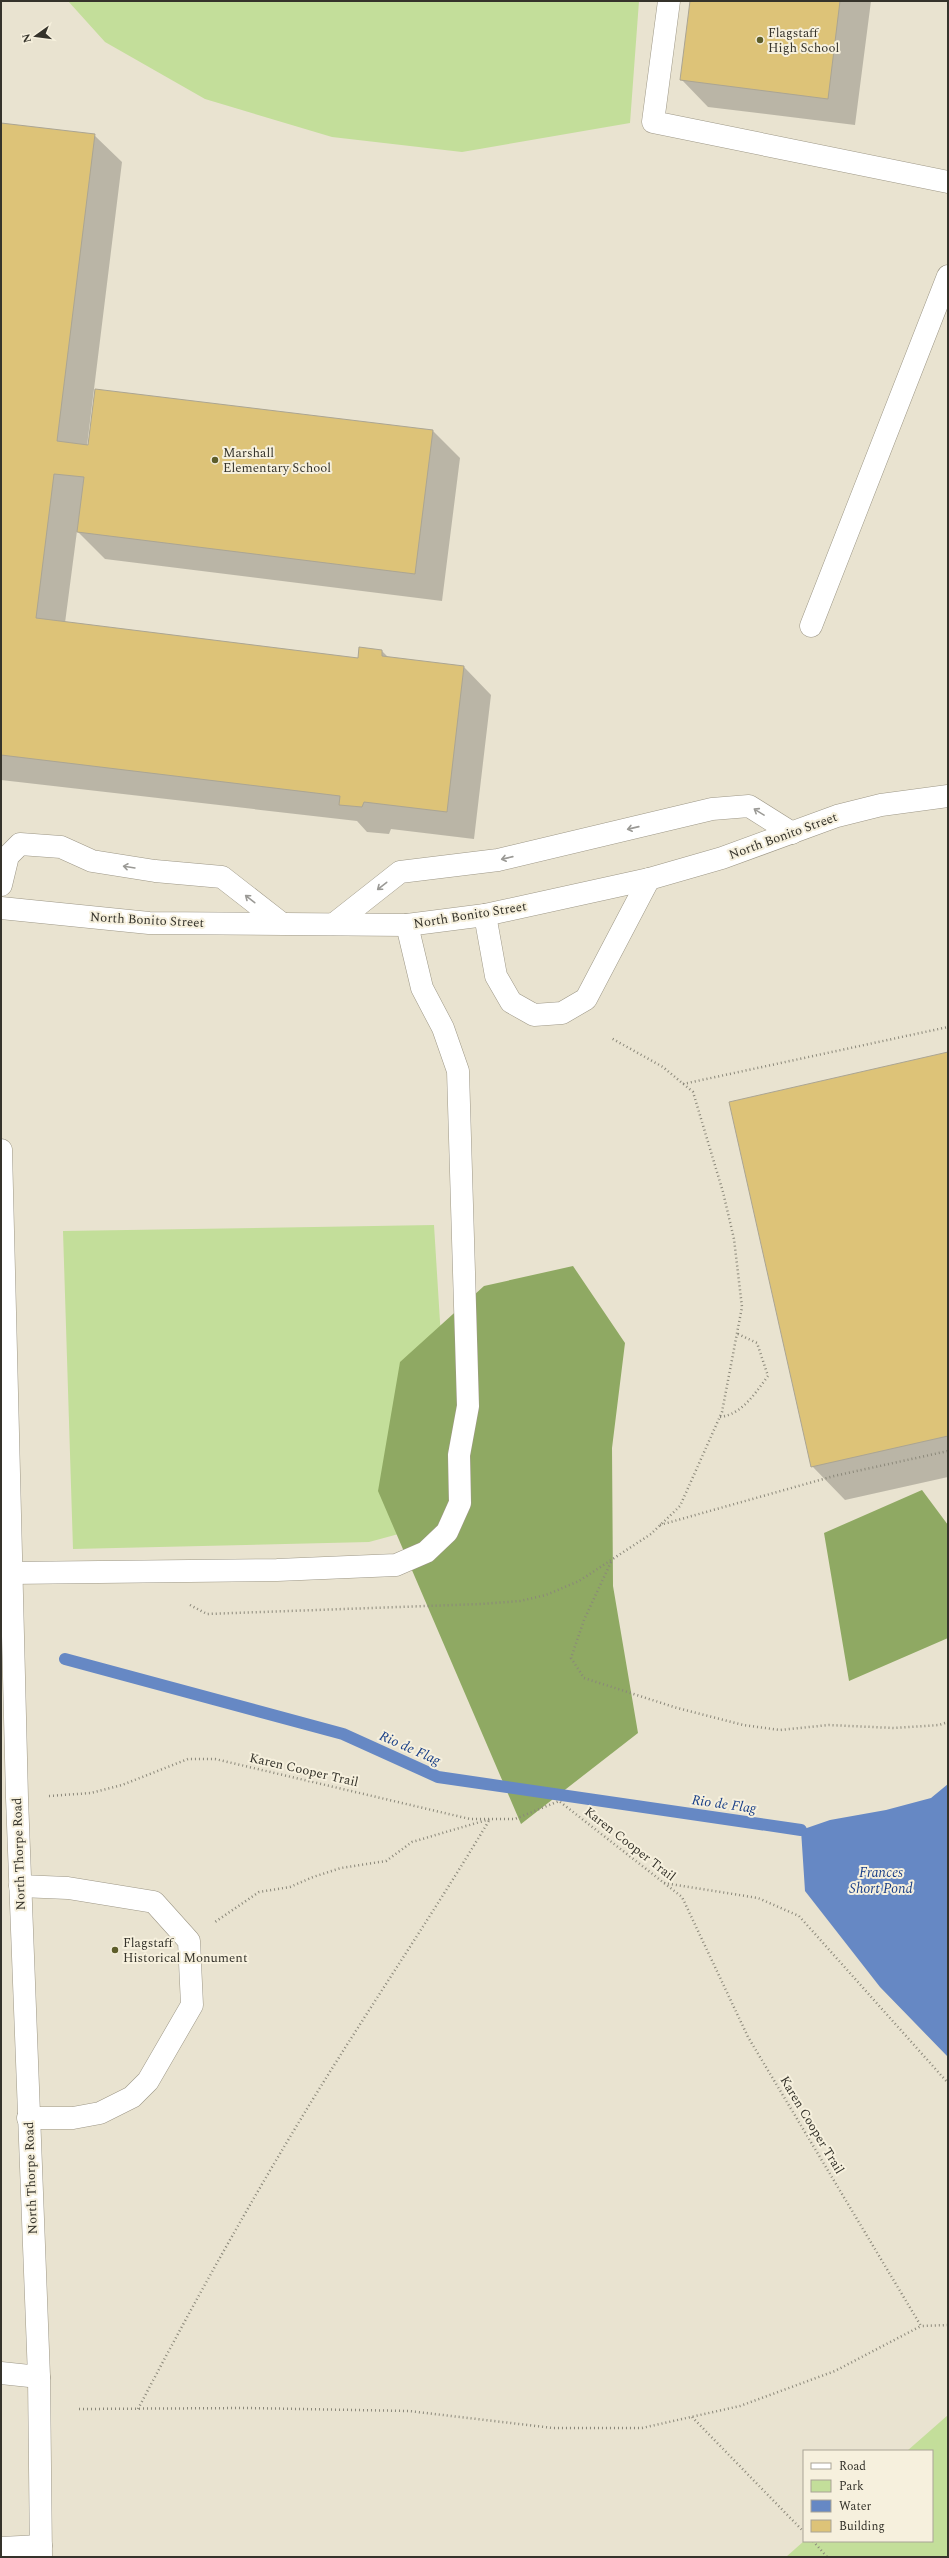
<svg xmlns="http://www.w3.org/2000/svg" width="949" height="2558" font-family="Spectral,serif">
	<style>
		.green { fill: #c3de9a }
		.forest { fill: #8fa963 }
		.water { fill: #6688c4 }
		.shadow { fill: #0003 }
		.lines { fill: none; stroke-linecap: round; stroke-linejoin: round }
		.stream { stroke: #6688c4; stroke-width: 12 }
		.building { fill: #ddc378; stroke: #aba593 }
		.service-casing { stroke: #9d9786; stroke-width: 23 }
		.minor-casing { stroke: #9d9786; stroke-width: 23 }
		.tertiary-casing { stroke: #9d9786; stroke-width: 23 }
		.path { stroke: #8b887a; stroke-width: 2.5; stroke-dasharray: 1 3; stroke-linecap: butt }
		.service { stroke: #fff; stroke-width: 22 }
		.minor { stroke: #fff; stroke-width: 22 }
		.tertiary { stroke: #fff; stroke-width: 22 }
		.oneway { stroke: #9a9995 }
		.poi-dot { fill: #5d5d2a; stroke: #f6f0dd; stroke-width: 1.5 }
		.labels { text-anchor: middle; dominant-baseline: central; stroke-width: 4; stroke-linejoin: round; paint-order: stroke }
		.poi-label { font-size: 13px; fill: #35332b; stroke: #f6f0dd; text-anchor: start }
		.street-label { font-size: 13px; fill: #35332b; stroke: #f6f0dd }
		.water-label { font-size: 14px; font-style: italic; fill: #183e87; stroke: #f6f0dd }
	</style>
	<rect width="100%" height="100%" fill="#e9e3d0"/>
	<path class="green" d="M 68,1 L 639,1 L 630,123 L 462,152 L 332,137 L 205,99 L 105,42 Z
		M 434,1225 L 450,1483 L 406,1532 L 369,1542 L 73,1549 L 63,1231 Z
		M 948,2415 L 948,2557 L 786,2557 L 804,2541 L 932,2541 L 932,2451 L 907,2451 Z"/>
	<path class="forest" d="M 573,1266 L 625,1343 L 612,1448 L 613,1586 L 638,1733 L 521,1824 L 378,1491 L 400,1362 L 484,1286 Z
		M 922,1490 L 948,1525 L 948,1638 L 849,1681 L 824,1533 Z"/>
	<path class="water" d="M 948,1784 L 948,2057 L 880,1987 L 805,1891 L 801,1830 L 830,1820 L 886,1810 L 931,1798 Z"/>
	<path class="shadow" d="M 691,1 L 871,1 L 855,125 L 708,107 L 681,79 Z
		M 1,124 L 94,135 L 122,162 L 87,446 L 433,431 L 460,458 L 442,601 L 105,559 L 77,531 L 65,623 L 359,659 L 382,651 L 389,658 L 464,667 L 491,695 L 474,839 L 391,829 L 389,834 L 367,832 L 357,821 L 1,780 Z
		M 948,1053 L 948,1477 L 845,1500 L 812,1466 Z"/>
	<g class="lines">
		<path class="stream" d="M 65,1659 L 343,1734 L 438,1777 L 801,1830"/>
	</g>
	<path class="building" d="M 690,1 L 840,1 L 828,99 L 680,80 Z
		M 1,123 L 95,134 L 57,441 L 88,445 L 95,389 L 433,430 L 415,574 L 77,532 L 84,477 L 54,474 L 36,618 L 358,658 L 359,647 L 382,650 L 382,656 L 464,666 L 447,812 L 364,802 L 362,807 L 339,805 L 340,796 L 1,755 Z
		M 948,1052 L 948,1436 L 811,1467 L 729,1102 Z"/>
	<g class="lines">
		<defs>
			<path id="service" d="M 669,1 L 653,122 L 948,182
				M 811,626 L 948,276
				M 1,885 L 8,856 L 20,844 L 61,847 L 92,861 L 155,871 L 222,877 L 281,923
				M 485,915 L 496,976 L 511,1002 L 534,1015 L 562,1013 L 586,999 L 649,879
				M 334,924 L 400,872 L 498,860 L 712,809 L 749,806 L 792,833
				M 10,1573 L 277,1570 L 396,1565 L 426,1552 L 447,1532 L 460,1503 L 459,1455 L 468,1406 L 458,1071 L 443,1028 L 422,988 L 407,925
				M 20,1886 L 68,1888 L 154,1902 L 189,1941 L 192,2005 L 148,2081 L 132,2097 L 100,2113 L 73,2118 L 28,2118
				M 1,2548 L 41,2546"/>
			<path id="minor" d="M 1,2373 L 39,2377"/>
			<path id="tertiary" d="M 1,908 L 149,923 L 407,925 L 485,915 L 649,879 L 722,858 L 837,816 L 881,805 L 948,796
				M 1,1150 L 17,1798 L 39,2377 L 41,2557"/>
		</defs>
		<use href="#service" class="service-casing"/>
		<use href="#minor" class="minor-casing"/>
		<use href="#tertiary" class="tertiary-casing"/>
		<path class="path" d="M 683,1084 L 948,1027
			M 720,1417 C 743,1414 755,1393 768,1376 L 757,1343 L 736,1333
			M 660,1525 L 834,1476 L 948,1451
			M 611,1562 L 584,1620 L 571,1658 L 584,1678 L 677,1708 L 743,1725 L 780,1730 L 829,1725 L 894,1728 L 939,1725 L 948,1722
			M 190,1605 L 207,1614 L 481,1604 L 520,1601 L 546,1595 L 579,1581 L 651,1534 L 680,1506 L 722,1412 L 742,1307 L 734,1239 L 723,1192 L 693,1092 L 663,1067 L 611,1038
			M 49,1796 L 91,1793 L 122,1785 L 188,1759 L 215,1759 L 470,1819 L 515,1819 L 559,1801 L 682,1897 L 748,2037 L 921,2326 L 948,2325
			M 664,1883 L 758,1898 L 799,1916 L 948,2083
			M 79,2409 L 247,2408 L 409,2411 L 553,2428 L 642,2428 L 740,2406 L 835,2371 L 921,2326
			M 138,2409 C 193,2304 251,2200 313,2099 C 371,2005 433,1914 490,1819 L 412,1842 L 386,1861 L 341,1868 L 313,1877 L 290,1887 L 259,1892 L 215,1922
			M 692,2417 L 804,2532
			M 813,2541 L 827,2557"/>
		<use href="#service" class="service"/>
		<use href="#minor" class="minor"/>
		<use href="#tertiary" class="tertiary"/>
	</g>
	<defs><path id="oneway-shaft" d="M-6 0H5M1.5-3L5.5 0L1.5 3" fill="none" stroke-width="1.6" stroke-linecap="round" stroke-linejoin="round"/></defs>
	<g class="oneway">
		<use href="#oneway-shaft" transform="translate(759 812) rotate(-148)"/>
		<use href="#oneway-shaft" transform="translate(633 828) rotate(167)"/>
		<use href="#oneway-shaft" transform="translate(507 858) rotate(167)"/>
		<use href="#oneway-shaft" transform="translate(129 867) rotate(-171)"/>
		<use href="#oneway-shaft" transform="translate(382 886) rotate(142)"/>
		<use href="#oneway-shaft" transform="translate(250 899) rotate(-142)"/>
	</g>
	<g class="poi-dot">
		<circle cx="760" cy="40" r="4"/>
		<circle cx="215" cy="460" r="4"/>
		<circle cx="115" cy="1950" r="4"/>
	</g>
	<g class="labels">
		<g class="poi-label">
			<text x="768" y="33">Flagstaff<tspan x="768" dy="15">High School</tspan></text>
			<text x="223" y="453">Marshall<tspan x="223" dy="15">Elementary School</tspan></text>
			<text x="123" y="1943">Flagstaff<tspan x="123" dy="15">Historical Monument</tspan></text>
		</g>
		<g class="street-label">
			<text transform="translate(783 836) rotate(-20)">North Bonito Street</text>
			<text transform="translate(470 915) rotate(-9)">North Bonito Street</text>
			<text transform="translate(147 920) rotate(3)">North Bonito Street</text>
			<text transform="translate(304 1770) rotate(13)">Karen Cooper Trail</text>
			<text transform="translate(630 1844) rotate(38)">Karen Cooper Trail</text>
			<text transform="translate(19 1854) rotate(-92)">North Thorpe Road</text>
			<text transform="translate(812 2125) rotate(59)">Karen Cooper Trail</text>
			<text transform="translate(31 2178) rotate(-92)">North Thorpe Road</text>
		</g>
		<g class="water-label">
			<text transform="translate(410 1748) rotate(24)">Rio de Flag</text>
			<text transform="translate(724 1804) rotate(8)">Rio de Flag</text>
			<text x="881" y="1872">Frances<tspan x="881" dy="16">Short Pond</tspan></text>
		</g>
	</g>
	<rect width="949" height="2558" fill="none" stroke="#35332b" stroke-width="4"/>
	<rect x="803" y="2450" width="130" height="92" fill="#f6f0dd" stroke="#a9a496"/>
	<rect x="811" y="2463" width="20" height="6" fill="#ffffff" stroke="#a9a496"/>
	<text x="839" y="2470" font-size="12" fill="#35332b">Road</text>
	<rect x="811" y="2480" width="20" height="12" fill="#c3de9a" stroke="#a9a496"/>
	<text x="839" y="2490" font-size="12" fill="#35332b">Park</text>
	<rect x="811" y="2500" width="20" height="12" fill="#6688c4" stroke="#a9a496"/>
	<text x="839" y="2510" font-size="12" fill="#35332b">Water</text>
	<rect x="811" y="2520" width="20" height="12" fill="#ddc378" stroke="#a9a496"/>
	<text x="839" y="2530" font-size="12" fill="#35332b">Building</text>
	<g transform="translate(36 36) rotate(256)" stroke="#f6f0dd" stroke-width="3" paint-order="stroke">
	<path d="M0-3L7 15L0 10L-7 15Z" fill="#35332b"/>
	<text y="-6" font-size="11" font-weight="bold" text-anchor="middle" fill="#35332b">N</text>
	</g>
</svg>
